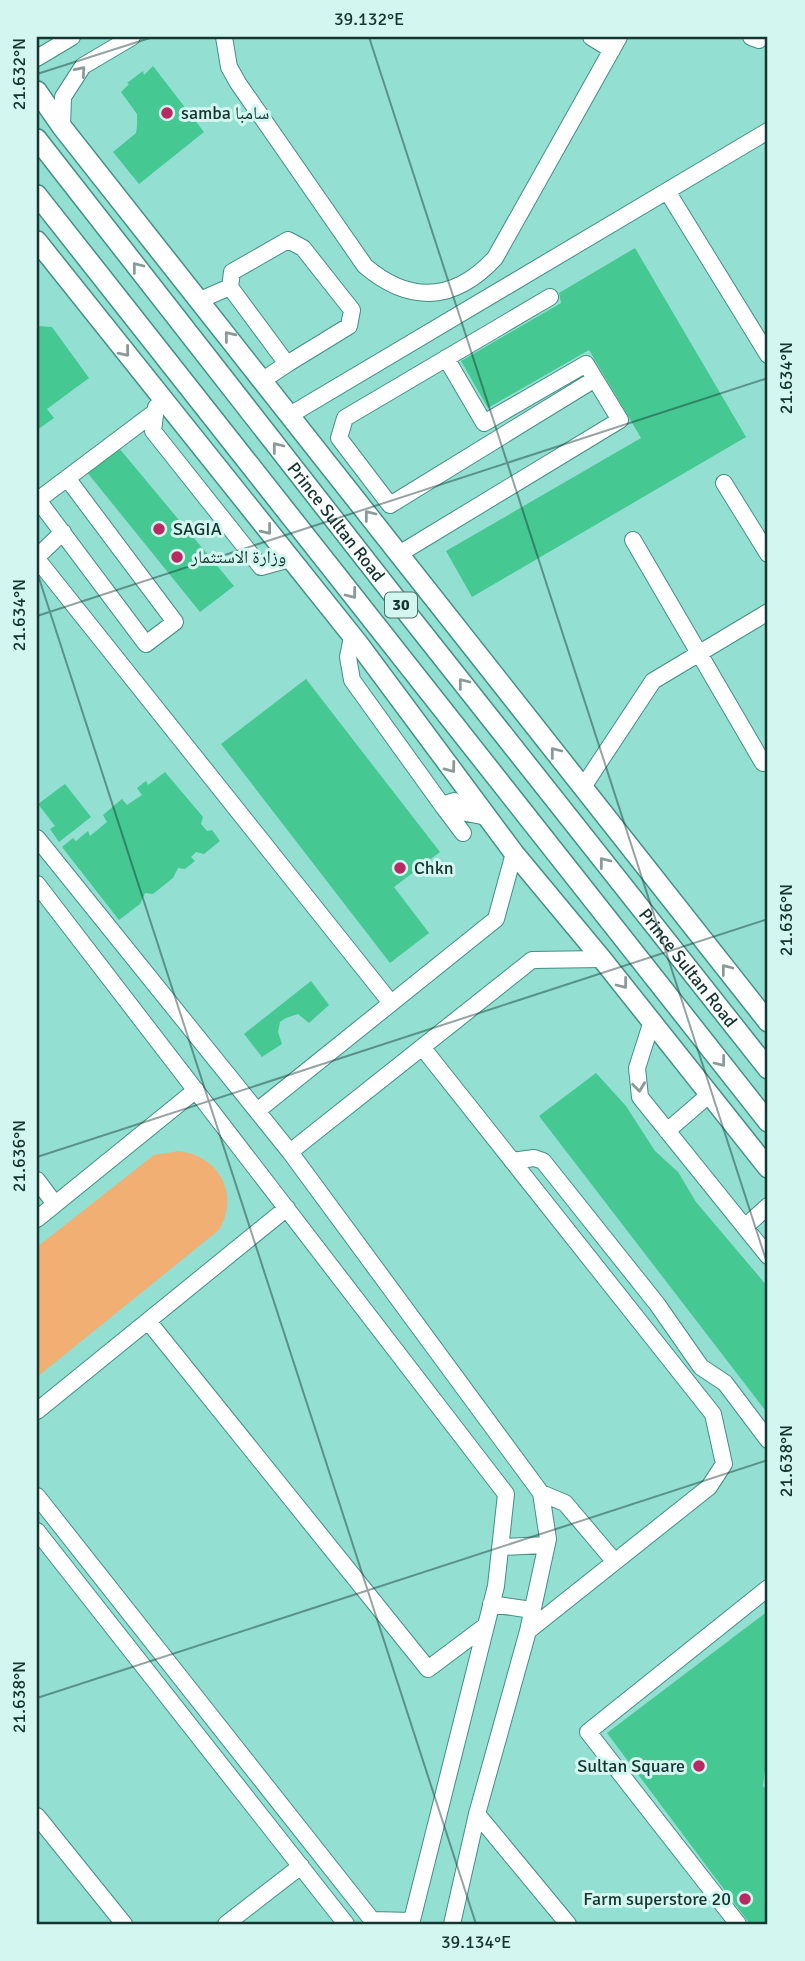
<svg xmlns="http://www.w3.org/2000/svg" width="805" height="1961" font-family="Signika,'Noto Naskh Arabic',sans-serif">
	<style>
		.green { fill: #f2af73 }
		.building { fill: #45c892 }
		.lines { fill: none; stroke-linecap: round; stroke-linejoin: round }
		.minor-casing { stroke: #438f84; stroke-width: 18 }
		.major-casing { stroke: #438f84; stroke-width: 22 }
		.minor { stroke: #fff; stroke-width: 16 }
		.major { stroke: #fff; stroke-width: 19 }
		.oneway { stroke: #8a9a98 }
		.ticks { fill: none; stroke: #153530; stroke-width: 2; stroke-opacity: 0.45 }
		.poi-dot { fill: #b72b62; stroke: #d3f7f0; stroke-width: 2.5 }
		.labels { text-anchor: middle; dominant-baseline: central; stroke-width: 6; stroke-linejoin: round; paint-order: stroke }
		.shield { fill: #d3f7f0; stroke: #4e6f6a; stroke-width: 2 }
		.shield-label { font-size: 16px; font-weight: bold; fill: #153530 }
		.poi-label { font-size: 18px; fill: #153530; stroke: #d3f7f0; text-anchor: start }
		.street-label { font-size: 18px; fill: #153530; stroke: #d3f7f0 }
		.neatline { fill: none; stroke: #153530; stroke-width: 2.5 }
		.ticks-label { font-size: 18px; text-anchor: middle; fill: #153530 }
	</style>
	<rect width="100%" height="100%" fill="#93dfd2"/>
	<path class="green" d="M 179,1151 C 219,1156 240,1194 219,1230 L 37,1377 L 37,1247 L 154,1155 Z"/>
	<path class="building" d="M 153,66 L 204,132 L 139,184 L 113,152 L 136,133 L 137,126 L 137,114 L 121,92 L 129,84 L 127,83 L 143,71 L 144,75 Z
		M 635,248 L 746,437 L 472,597 L 446,551 L 641,438 L 589,350 L 488,408 L 461,361 L 561,303 L 559,293 Z
		M 37,326 L 52,327 L 89,378 L 47,409 L 54,418 L 37,430 Z
		M 119,448 L 234,586 L 200,612 L 86,471 Z
		M 306,679 L 440,852 L 394,887 L 429,933 L 390,963 L 221,744 Z
		M 165,772 L 203,817 L 201,824 L 207,831 L 212,830 L 220,841 L 204,854 L 196,852 L 191,857 L 195,861 L 185,869 L 178,868 L 173,878 L 153,894 L 145,893 L 140,904 L 119,920 L 62,847 L 73,838 L 76,841 L 88,831 L 90,836 L 107,822 L 103,815 L 122,799 L 127,805 L 142,795 L 137,788 L 146,781 L 148,785 Z
		M 65,784 L 91,817 L 59,842 L 50,829 L 55,826 L 38,804 Z
		M 311,981 L 329,1005 L 309,1023 L 298,1014 L 286,1018 L 280,1022 L 278,1032 L 282,1044 L 262,1057 L 244,1034 Z
		M 596,1073 L 626,1106 L 655,1151 L 678,1172 L 696,1202 L 768,1287 L 768,1414 L 539,1116 Z
		M 768,1611 L 768,1746 L 763,1786 L 768,1792 L 768,1924 L 750,1924 L 607,1733 Z"/>
	<g class="lines">
		<defs>
			<path id="minor" d="M 224,37 L 229,67 L 238,83 L 365,266 C 411,305 455,301 495,258 L 619,37
				M 591,37 L 612,50
				M 751,37 L 759,40
				M 37,58 L 72,37
				M 62,127 L 63,97 L 83,66 L 132,37
				M 667,191 L 768,355
				M 230,287 L 232,272 L 288,240 L 303,248 L 352,310 L 349,326 L 287,364
				M 200,300 L 230,287 L 287,364 L 263,380
				M 446,358 L 484,423 L 586,364 L 595,379
				M 156,407 L 153,431 L 261,567 L 290,559
				M 290,415 L 768,131
				M 67,478 L 175,622 L 146,644 L 38,500 L 155,412
				M 724,483 L 768,554
				M 633,540 L 763,763
				M 399,554 L 620,420 L 595,379 L 390,505 L 339,438 L 345,418 L 550,297
				M 37,557 L 63,532
				M 37,559 L 391,1003
				M 352,637 L 348,657 L 352,680 L 442,805 L 454,801 L 466,813 L 487,817
				M 583,787 L 653,681 L 768,612
				M 442,805 L 463,833
				M 37,838 L 290,1152 L 541,1493 L 548,1539 L 528,1631 L 477,1814 L 452,1924
				M 37,884 L 506,1494 L 496,1586 L 411,1924
				M 652,1021 L 637,1068 L 640,1097 L 768,1256
				M 422,1047 L 713,1414 L 724,1464 L 709,1487 L 528,1631
				M 257,1111 L 496,919 L 514,853
				M 667,1131 L 710,1094
				M 290,1152 L 532,960 L 602,959
				M 512,1161 L 534,1158 L 543,1161 L 657,1304 L 701,1367 L 725,1383 L 768,1440
				M 37,1180 L 55,1204
				M 37,1219 L 196,1090
				M 745,1227 L 768,1206
				M 148,1321 L 428,1669 L 484,1627
				M 37,1411 L 287,1208
				M 541,1493 L 565,1503 L 615,1562
				M 37,1496 L 372,1920 L 412,1921
				M 37,1531 L 346,1924
				M 500,1547 L 546,1545
				M 491,1604 L 532,1610
				M 477,1814 L 568,1924
				M 37,1816 L 124,1924
				M 226,1924 L 301,1866
				M 738,1924 L 588,1732 L 768,1588"/>
			<g id="major">
				<path d="M 37,91 L 62,127 L 768,1022"/>
				<path id="s1" d="M 37,139 L 404,609 L 768,1069"/>
				<path d="M 37,195 L 768,1122"/>
				<path d="M 37,241 L 358,643 L 514,853 L 602,959 L 768,1168"/>
			</g>
		</defs>
		<use href="#minor" class="minor-casing"/>
		<use href="#major" class="major-casing"/>
		<use href="#minor" class="minor"/>
		<use href="#major" class="major"/>
	</g>
	<defs><path id="oneway-chevron" d="M-2-3.5L2.5 0L-2 3.5" fill="none" stroke-width="1.6" stroke-linecap="round" stroke-linejoin="round" transform="scale(1.75)"/></defs>
	<g class="oneway">
		<use href="#oneway-chevron" transform="translate(81 71) rotate(-49)"/>
		<use href="#oneway-chevron" transform="translate(137 267) rotate(-128)"/>
		<use href="#oneway-chevron" transform="translate(229 336) rotate(-129)"/>
		<use href="#oneway-chevron" transform="translate(125 352) rotate(51)"/>
		<use href="#oneway-chevron" transform="translate(277 447) rotate(-128)"/>
		<use href="#oneway-chevron" transform="translate(369 515) rotate(-128)"/>
		<use href="#oneway-chevron" transform="translate(267 530) rotate(51)"/>
		<use href="#oneway-chevron" transform="translate(352 594) rotate(52)"/>
		<use href="#oneway-chevron" transform="translate(463 683) rotate(-128)"/>
		<use href="#oneway-chevron" transform="translate(555 752) rotate(-128)"/>
		<use href="#oneway-chevron" transform="translate(451 768) rotate(53)"/>
		<use href="#oneway-chevron" transform="translate(604 862) rotate(-128)"/>
		<use href="#oneway-chevron" transform="translate(726 969) rotate(-128)"/>
		<use href="#oneway-chevron" transform="translate(623 984) rotate(52)"/>
		<use href="#oneway-chevron" transform="translate(721 1062) rotate(52)"/>
		<use href="#oneway-chevron" transform="translate(639 1087) rotate(83)"/>
	</g>
	<path class="ticks" d="M 369,37 L 768,1266M 37,74 L 153,37M 37,572 L 476,1924M 37,616 L 768,378M 37,1157 L 768,919M 37,1698 L 768,1460"/>
	<g class="poi-dot">
		<circle cx="167" cy="113" r="7"/>
		<circle cx="159" cy="529" r="7"/>
		<circle cx="177" cy="557" r="7"/>
		<circle cx="400" cy="868" r="7"/>
		<circle cx="699" cy="1766" r="7"/>
		<circle cx="745" cy="1899" r="7"/>
	</g>
	<g class="labels">
		<rect class="shield" x="385" y="592.5" width="32" height="25" rx="5"/>
		<g class="shield-label">
			<text x="401" y="605">30</text>
		</g>
		<g class="poi-label">
			<text x="181" y="113">samba سامبا</text>
			<text x="173" y="529">SAGIA</text>
			<text x="191" y="557">وزارة الاستثمار</text>
			<text x="414" y="868">Chkn</text>
			<text x="685" y="1766" text-anchor="end">Sultan Square</text>
			<text x="731" y="1899" text-anchor="end">Farm superstore 20</text>
		</g>
		<g class="street-label">
			<text stroke="none"><textPath href="#s1" startOffset="486">Prince Sultan Road</textPath></text>
			<text stroke="none"><textPath href="#s1" startOffset="1054">Prince Sultan Road</textPath></text>
		</g>
	</g>
	<rect width="805" height="1961" fill="none" stroke="#d3f7f0" stroke-width="77"/>
	<rect x="38" y="38" width="728" height="1885" class="neatline"/>
	<g class="ticks-label">
		<text x="369" y="25">39.132°E</text>
		<text transform="translate(19 74) rotate(-90)" y="6">21.632°N</text>
		<text transform="translate(786 378) rotate(-90)" y="6">21.634°N</text>
		<text transform="translate(19 615) rotate(-90)" y="6">21.634°N</text>
		<text transform="translate(786 920) rotate(-90)" y="6">21.636°N</text>
		<text transform="translate(19 1156) rotate(-90)" y="6">21.636°N</text>
		<text transform="translate(786 1461) rotate(-90)" y="6">21.638°N</text>
		<text transform="translate(19 1697) rotate(-90)" y="6">21.638°N</text>
		<text x="476" y="1948">39.134°E</text>
	</g>
</svg>
